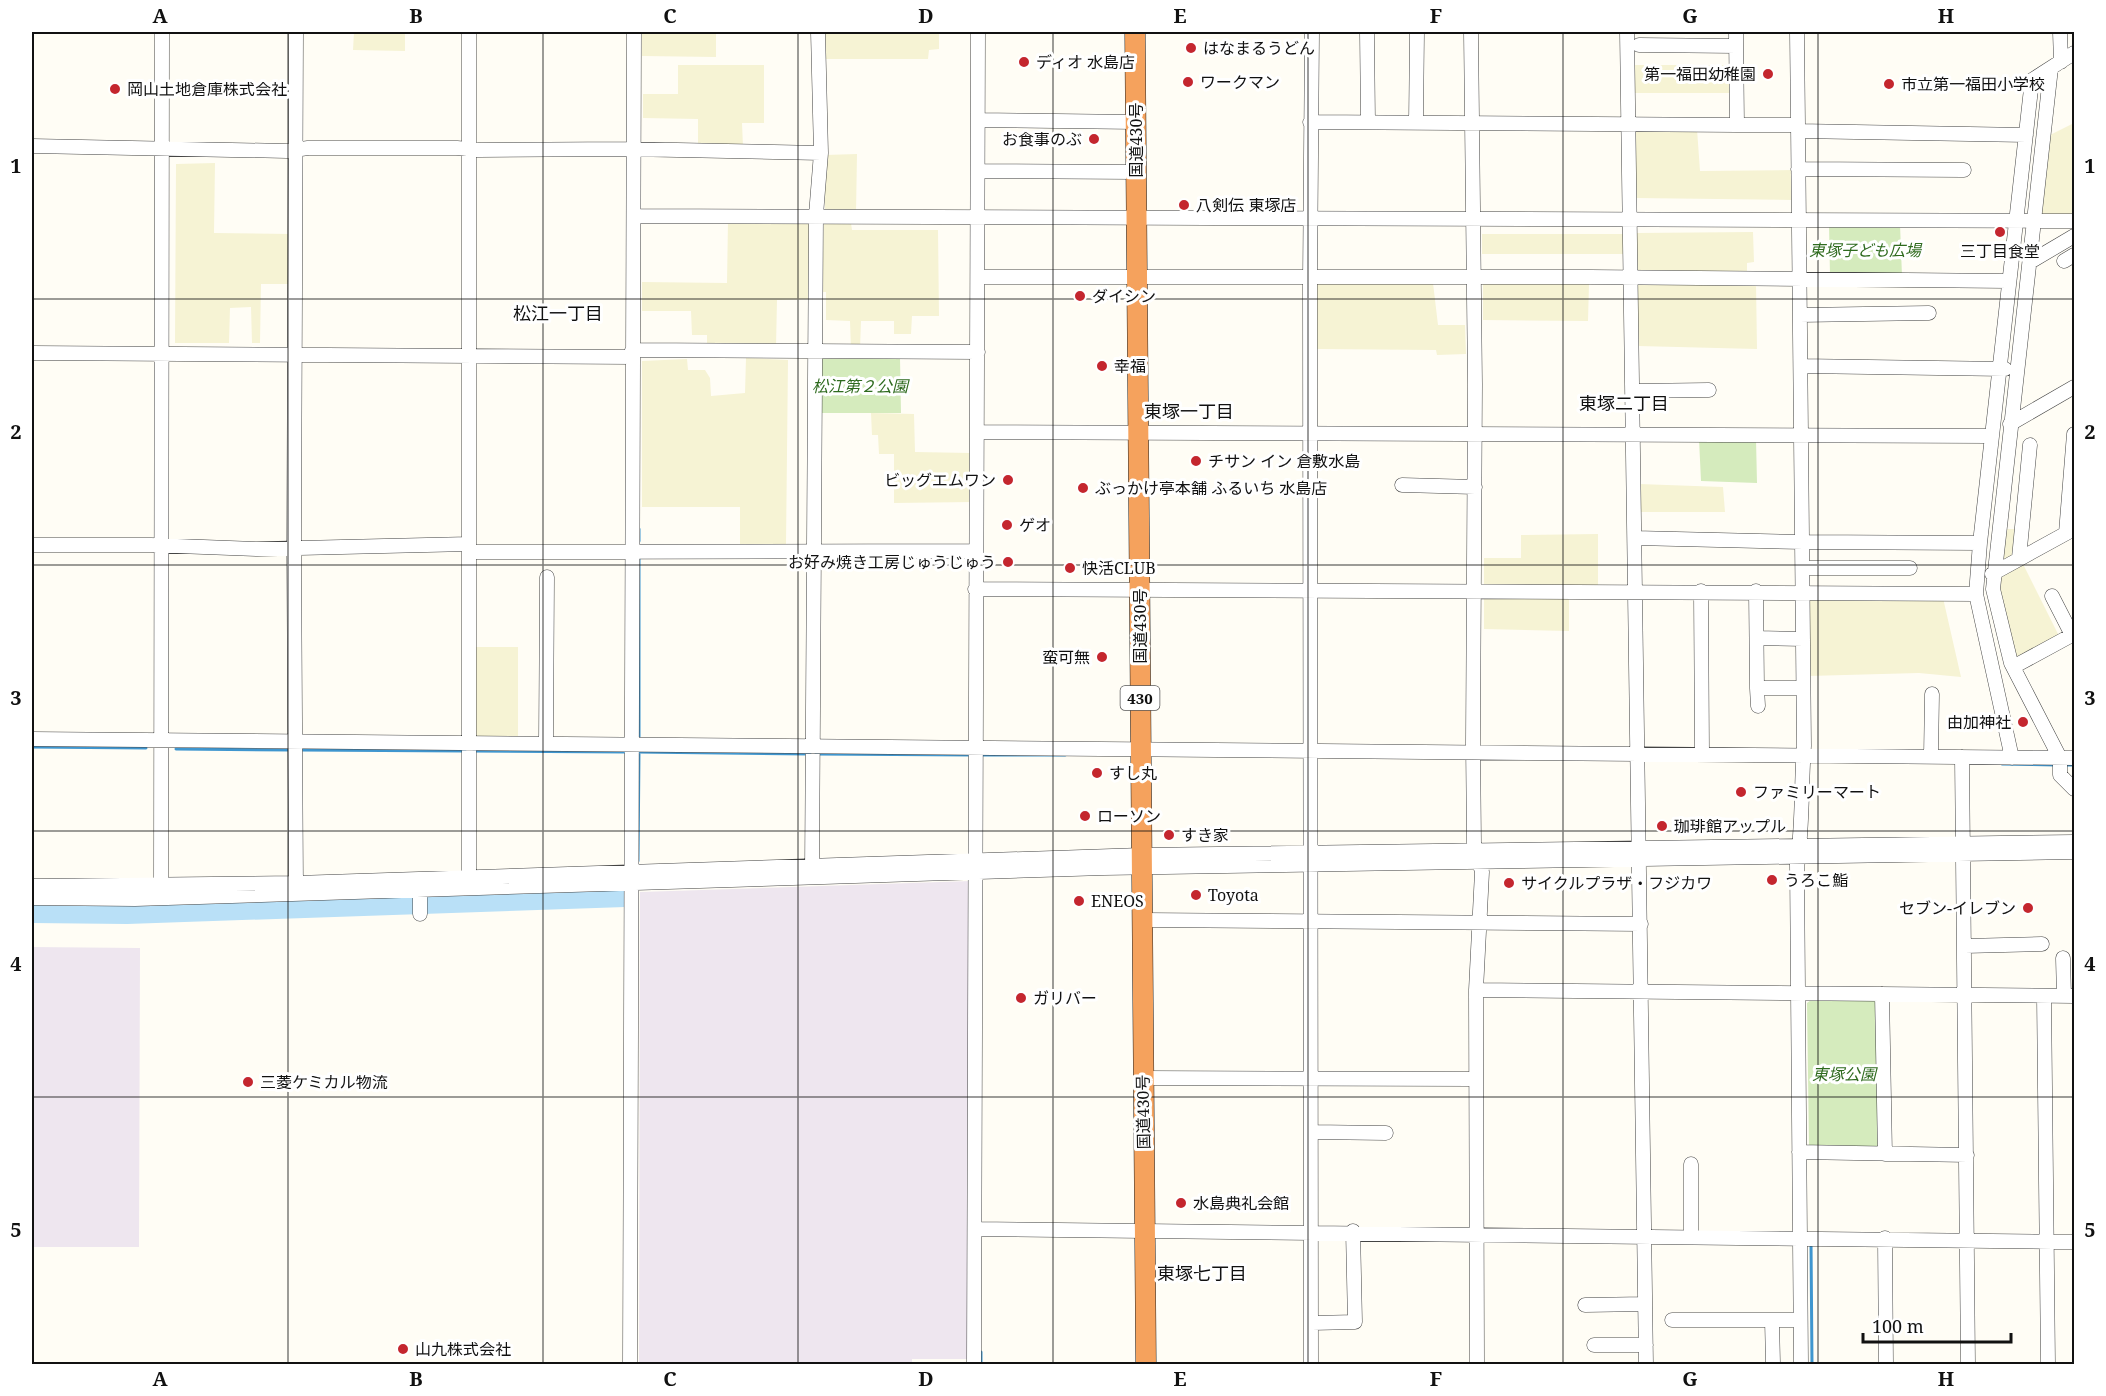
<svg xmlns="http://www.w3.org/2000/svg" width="2106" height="1396" font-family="'Noto Serif','Noto Sans JP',serif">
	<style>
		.industrial { fill: #eee6ef }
		.farmland { fill: #f6f3d4 }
		.green { fill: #d5ebbd }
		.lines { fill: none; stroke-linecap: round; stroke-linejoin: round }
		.stream { stroke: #3f96cf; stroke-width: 3 }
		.river { stroke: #b9e0f7; stroke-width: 18 }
		.minor-casing { stroke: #444; stroke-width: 15 }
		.highway-casing { stroke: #222; stroke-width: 21 }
		.minor { stroke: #fff; stroke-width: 14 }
		.highway { stroke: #f5a25d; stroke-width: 20 }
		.grid { fill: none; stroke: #111; stroke-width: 1.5; stroke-opacity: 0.55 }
		.poi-dot { fill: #c4262e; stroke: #fff; stroke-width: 2 }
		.labels { text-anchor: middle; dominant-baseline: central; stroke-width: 6; stroke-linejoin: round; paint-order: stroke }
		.shield { fill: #fff; stroke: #585858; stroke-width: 1.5 }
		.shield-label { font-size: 15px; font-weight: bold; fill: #111 }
		.poi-label { font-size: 16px; fill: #111; stroke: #fff; text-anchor: start }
		.street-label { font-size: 16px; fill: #111; stroke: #fff }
		.park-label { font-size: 16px; font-style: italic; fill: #2f6b1f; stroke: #fff }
		.neighbourhood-label { font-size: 18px; fill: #111; stroke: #fff }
		.neatline { fill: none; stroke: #111; stroke-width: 2 }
		.grid-label { font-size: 20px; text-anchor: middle; font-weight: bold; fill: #111 }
	</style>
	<rect width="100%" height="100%" fill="#fffdf5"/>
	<path class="industrial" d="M 971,881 L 970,1359 L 912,1359 L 912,1364 L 639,1364 L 640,892 Z
		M 32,947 L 140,948 L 139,1247 L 32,1247 Z"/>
	<path class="farmland" d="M 354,32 L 405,32 L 405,51 L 353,50 Z
		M 642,32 L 716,32 L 716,57 L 642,56 Z
		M 823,32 L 939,32 L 939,49 L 929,50 L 928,59 L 824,59 Z
		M 678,65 L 764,65 L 764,123 L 742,123 L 743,147 L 698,147 L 698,119 L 643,118 L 643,94 L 678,94 Z
		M 1634,65 L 1731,65 L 1732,93 L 1634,93 Z
		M 2074,123 L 2074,218 L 2037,218 L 2048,136 Z
		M 1634,129 L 1697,129 L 1700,171 L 1794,170 L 1794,200 L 1635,198 Z
		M 857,154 L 856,213 L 825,212 L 825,155 Z
		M 215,163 L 214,233 L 291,234 L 291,284 L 261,284 L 260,343 L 252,343 L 251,307 L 230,308 L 229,343 L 175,343 L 176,164 Z
		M 728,221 L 811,221 L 811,299 L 777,300 L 776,347 L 707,346 L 707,335 L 692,335 L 691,311 L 642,311 L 642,282 L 727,283 Z
		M 851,223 L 852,230 L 938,230 L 939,316 L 912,316 L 911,334 L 894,334 L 894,321 L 861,321 L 860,349 L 851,350 L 850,321 L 826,320 L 826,292 L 822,292 L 824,224 Z
		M 1753,232 L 1754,262 L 1747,263 L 1747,274 L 1635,274 L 1636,233 Z
		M 1482,234 L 1627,234 L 1627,254 L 1482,254 Z
		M 1317,282 L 1433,283 L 1438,325 L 1465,325 L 1466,354 L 1437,355 L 1436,350 L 1317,349 Z
		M 1483,282 L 1589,284 L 1588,321 L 1483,320 Z
		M 1756,283 L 1757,349 L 1638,346 L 1636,284 Z
		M 746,358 L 788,360 L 786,545 L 740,545 L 740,507 L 642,507 L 642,361 L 687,359 L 688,370 L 705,370 L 710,378 L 711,396 L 745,393 Z
		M 871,413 L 914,414 L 915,452 L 971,453 L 973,502 L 894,503 L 894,454 L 879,454 L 878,435 L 872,435 Z
		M 1639,484 L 1723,487 L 1725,512 L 1640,512 Z
		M 2003,529 L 2020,529 L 2018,554 L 2001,564 Z
		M 1598,534 L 1598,588 L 1484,587 L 1484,558 L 1521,558 L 1521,535 Z
		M 2022,562 L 2059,636 L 2017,658 L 2012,656 L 1997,587 L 2000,575 Z
		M 1484,595 L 1569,595 L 1569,631 L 1484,629 Z
		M 1808,595 L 1943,598 L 1961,677 L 1919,673 L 1808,676 Z
		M 476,647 L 518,647 L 518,739 L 475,739 Z"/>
	<path class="green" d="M 1829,224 L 1900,224 L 1902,276 L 1830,275 Z
		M 900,358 L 901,413 L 820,413 L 820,359 Z
		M 1699,439 L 1756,439 L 1757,483 L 1701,481 Z
		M 1811,1000 L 1875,1000 L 1879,1003 L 1881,1146 L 1876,1150 L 1812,1149 L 1809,1145 L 1807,1003 Z"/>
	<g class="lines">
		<path class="stream" d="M 639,529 L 639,541
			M 639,741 L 639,557
			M 32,747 L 146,748
			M 176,749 L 291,750
			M 300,750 L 465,751
			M 474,751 L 627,752
			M 636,752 L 810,754
			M 816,754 L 972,755
			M 981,755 L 1065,755
			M 2002,764 L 2056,765
			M 2065,765 L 2074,765
			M 638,861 L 639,750
			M 300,904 L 300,909
			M 1811,1243 L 1812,1364
			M 981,1364 L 981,1352"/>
		<path class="river" d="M 32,914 L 127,915 L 625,898"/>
		<defs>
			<path id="minor" d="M 296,32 L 294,549 L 296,890
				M 469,32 L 469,884
				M 1367,32 L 1368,122
				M 1471,32 L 1475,384 L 1473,743 L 1474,843 L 1482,872 L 1476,990 L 1477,1364
				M 1627,32 L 1646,1364
				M 1736,32 L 1737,125 L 1798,125 L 1804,746 C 1801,785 1803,826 1797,865 L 1801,1364
				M 1797,32 L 1798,125
				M 2060,32 L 2061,62
				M 1639,45 L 1736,46
				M 2051,68 L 1993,589 L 2011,663 L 2060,758 L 2060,775 L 2074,789
				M 978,120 L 1136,122
				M 1310,122 L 1737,125
				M 1416,123 L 1417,32
				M 1798,131 L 2026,135
				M 32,146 L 287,151 L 308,148 L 457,148 L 478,150 L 628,149 L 821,153
				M 1798,169 L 1964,170
				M 978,171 L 1136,172
				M 634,216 L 2074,221
				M 2064,261 L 2074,255
				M 2030,262 L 2074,236
				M 978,277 L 1590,277 L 2008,281
				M 1800,315 L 1929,313
				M 632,350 L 978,352
				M 32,353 L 633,357
				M 1801,366 L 2005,369
				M 1632,391 L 1709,390
				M 2010,424 L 2074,387
				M 977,432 L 1990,436
				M 1402,485 L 1475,487
				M 2066,533 L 2074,434
				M 1635,538 L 1803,542 L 1980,543
				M 32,545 L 151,545 L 257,549 L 469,544
				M 469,552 L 975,551
				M 2019,558 L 2030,445
				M 1803,568 L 1910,568
				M 1992,574 L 2074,529
				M 975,589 L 1976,594
				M 1701,591 L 1702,754
				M 1756,591 L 1757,688 L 1803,688
				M 1757,638 L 1803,639
				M 2013,667 L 2072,635 L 2052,596
				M 1757,688 L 1758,706
				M 32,739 L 2074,758
				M 546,744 L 547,577
				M 1931,756 L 1932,694
				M 1962,757 L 1968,1364
				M 2012,758 L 1976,594 L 1980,543 L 2032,80 L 2074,53
				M 812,875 L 816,215 L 821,153 L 818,32
				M 420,881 L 420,914
				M 32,886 L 296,883 L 1142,855 L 2074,842
				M 161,893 L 162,32
				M 32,898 L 135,899 L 1104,868 L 2074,852
				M 1144,920 L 1641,924
				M 1965,946 L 2042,944
				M 2063,958 L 2064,996
				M 1476,990 L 2074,996
				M 1882,994 L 1885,1154
				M 2044,996 L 2048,1364
				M 1143,1078 L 1476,1079
				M 1312,1132 L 1386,1133
				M 1799,1152 L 1967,1155
				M 975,1229 L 2074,1242
				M 1691,1237 L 1691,1164
				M 1885,1238 L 1886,1364
				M 1585,1305 L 1645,1304
				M 1672,1320 L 1800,1320
				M 1772,1320 L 1773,1364
				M 1312,1323 L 1355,1322 L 1353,1231
				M 1594,1345 L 1646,1345
				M 630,1364 L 634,32
				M 974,1364 L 978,32
				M 1311,1364 L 1310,282 L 1312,32"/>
			<path id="highway" d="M 1135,32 L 1146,1364"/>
		</defs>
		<use href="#minor" class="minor-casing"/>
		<use href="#highway" class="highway-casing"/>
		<use href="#minor" class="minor"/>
		<use href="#highway" class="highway"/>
	</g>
	<path class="grid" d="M 288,32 L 288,1364M 543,32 L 543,1364M 798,32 L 798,1364M 1053,32 L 1053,1364M 1308,32 L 1308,1364M 1563,32 L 1563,1364M 1818,32 L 1818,1364M 32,299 L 2074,299M 32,565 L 2074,565M 32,831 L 2074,831M 32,1097 L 2074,1097"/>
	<g class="poi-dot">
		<circle cx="1191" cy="48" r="6"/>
		<circle cx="1024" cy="62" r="6"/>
		<circle cx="1768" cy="74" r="6"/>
		<circle cx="1188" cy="82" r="6"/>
		<circle cx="1889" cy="84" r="6"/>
		<circle cx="115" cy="89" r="6"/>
		<circle cx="1094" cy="139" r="6"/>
		<circle cx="1184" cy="205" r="6"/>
		<circle cx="2000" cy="232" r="6"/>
		<circle cx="1080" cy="296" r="6"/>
		<circle cx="1102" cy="366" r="6"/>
		<circle cx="1196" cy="461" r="6"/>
		<circle cx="1008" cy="480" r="6"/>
		<circle cx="1083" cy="488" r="6"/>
		<circle cx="1007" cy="525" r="6"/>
		<circle cx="1008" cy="562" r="6"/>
		<circle cx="1070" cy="568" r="6"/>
		<circle cx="1102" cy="657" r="6"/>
		<circle cx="2023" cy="722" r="6"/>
		<circle cx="1097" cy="773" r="6"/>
		<circle cx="1741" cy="792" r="6"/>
		<circle cx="1085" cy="816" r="6"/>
		<circle cx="1662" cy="826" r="6"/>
		<circle cx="1169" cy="835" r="6"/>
		<circle cx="1772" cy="880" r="6"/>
		<circle cx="1509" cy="883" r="6"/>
		<circle cx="1196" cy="895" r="6"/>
		<circle cx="1079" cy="901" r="6"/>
		<circle cx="2028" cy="908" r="6"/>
		<circle cx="1021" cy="998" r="6"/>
		<circle cx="248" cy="1082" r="6"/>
		<circle cx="1181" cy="1203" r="6"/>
		<circle cx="403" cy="1349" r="6"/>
	</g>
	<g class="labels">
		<rect class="shield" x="1120.5" y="686" width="39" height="24" rx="4.5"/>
		<g class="shield-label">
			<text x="1140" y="698">430</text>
		</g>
		<g class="poi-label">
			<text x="1203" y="48">はなまるうどん</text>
			<text x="1036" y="62">ディオ 水島店</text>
			<text x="1756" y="74" text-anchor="end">第一福田幼稚園</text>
			<text x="1200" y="82">ワークマン</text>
			<text x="1901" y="84">市立第一福田小学校</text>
			<text x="127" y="89">岡山土地倉庫株式会社</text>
			<text x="1082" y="139" text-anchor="end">お食事のぶ</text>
			<text x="1196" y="205">八剣伝 東塚店</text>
			<text x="2000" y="251" text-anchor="middle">三丁目食堂</text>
			<text x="1092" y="296">ダイシン</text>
			<text x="1114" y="366">幸福</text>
			<text x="1208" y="461">チサン イン 倉敷水島</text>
			<text x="996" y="480" text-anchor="end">ビッグエムワン</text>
			<text x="1095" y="488">ぶっかけ亭本舗 ふるいち 水島店</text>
			<text x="1019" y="525">ゲオ</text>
			<text x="996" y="562" text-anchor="end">お好み焼き工房じゅうじゅう</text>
			<text x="1082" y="568">快活CLUB</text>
			<text x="1090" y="657" text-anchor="end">蛮可無</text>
			<text x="2011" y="722" text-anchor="end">由加神社</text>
			<text x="1109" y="773">すし丸</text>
			<text x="1753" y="792">ファミリーマート</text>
			<text x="1097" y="816">ローソン</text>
			<text x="1674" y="826">珈琲館アップル</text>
			<text x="1181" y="835">すき家</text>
			<text x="1784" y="880">うろこ鮨</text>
			<text x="1521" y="883">サイクルプラザ・フジカワ</text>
			<text x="1208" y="895">Toyota</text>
			<text x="1091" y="901">ENEOS</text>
			<text x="2016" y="908" text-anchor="end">セブン-イレブン</text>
			<text x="1033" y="998">ガリバー</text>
			<text x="260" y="1082">三菱ケミカル物流</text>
			<text x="1193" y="1203">水島典礼会館</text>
			<text x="415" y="1349">山九株式会社</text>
		</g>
		<g class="street-label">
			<text transform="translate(1136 140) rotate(-90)">国道430号</text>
			<text transform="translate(1140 626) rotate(-90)">国道430号</text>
			<text transform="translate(1143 1112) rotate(-91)">国道430号</text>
		</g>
		<g class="park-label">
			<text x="1865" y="250">東塚子ども広場</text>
			<text x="860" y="386">松江第２公園</text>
			<text x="1844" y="1074">東塚公園</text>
		</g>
		<g class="neighbourhood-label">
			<text x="558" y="313">松江一丁目</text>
			<text x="1624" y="403">東塚二丁目</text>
			<text x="1189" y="411">東塚一丁目</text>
			<text x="1202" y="1273">東塚七丁目</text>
		</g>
	</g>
	<rect width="2106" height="1396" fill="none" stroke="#ffffff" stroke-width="66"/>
	<path d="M1863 1333v9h148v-9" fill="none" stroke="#111111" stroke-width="3"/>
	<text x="1872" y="1333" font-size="18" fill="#111111" stroke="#ffffff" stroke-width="4.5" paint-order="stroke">100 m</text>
	<rect x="33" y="33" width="2040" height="1330" class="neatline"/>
	<g class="grid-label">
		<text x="160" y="23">A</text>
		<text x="416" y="23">B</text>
		<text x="670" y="23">C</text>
		<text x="926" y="23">D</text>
		<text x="1180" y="23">E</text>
		<text x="1436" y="23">F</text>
		<text x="1690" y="23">G</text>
		<text x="1946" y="23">H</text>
		<text x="16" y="173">1</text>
		<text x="2090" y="173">1</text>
		<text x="16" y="439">2</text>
		<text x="2090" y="439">2</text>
		<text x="16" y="705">3</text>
		<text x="2090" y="705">3</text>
		<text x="16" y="971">4</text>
		<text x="2090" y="971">4</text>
		<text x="16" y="1237">5</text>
		<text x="2090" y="1237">5</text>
		<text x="160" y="1386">A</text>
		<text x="416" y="1386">B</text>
		<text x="670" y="1386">C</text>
		<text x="926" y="1386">D</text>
		<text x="1180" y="1386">E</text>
		<text x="1436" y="1386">F</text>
		<text x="1690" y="1386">G</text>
		<text x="1946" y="1386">H</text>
	</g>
</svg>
